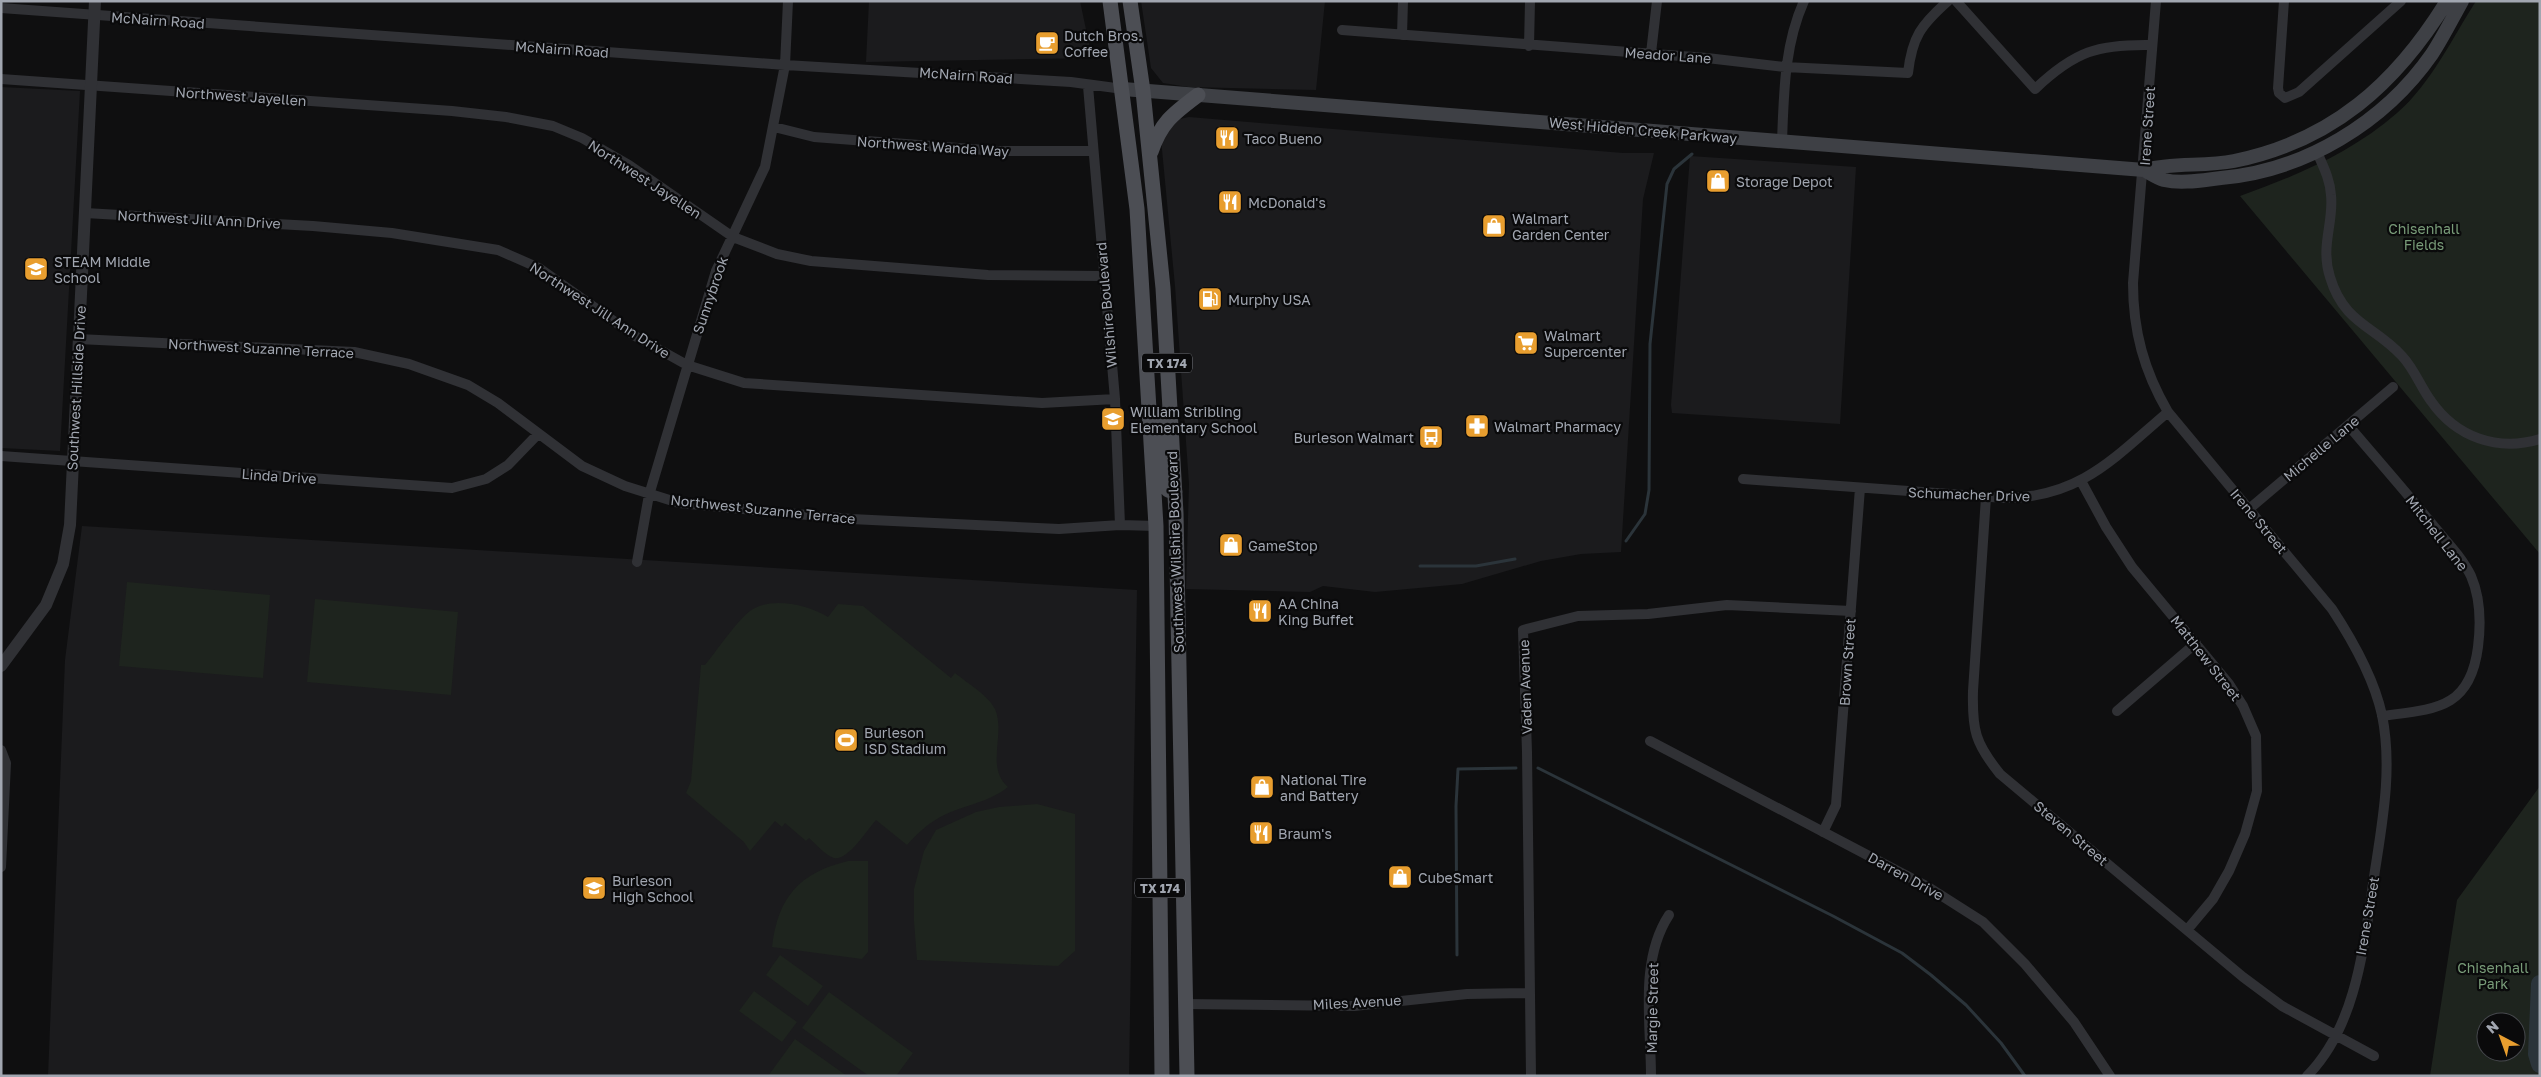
<svg xmlns="http://www.w3.org/2000/svg" width="2541" height="1077" font-family="'Golos Text',sans-serif">
	<style>
		.built { fill: #1b1b1d }
		.green { fill: #1e241e; fill-rule: evenodd }
		.lines { fill: none; stroke-linecap: round; stroke-linejoin: round }
		.stream { stroke: #2b343a; stroke-width: 3 }
		.river { stroke: #2b343a; stroke-width: 18 }
		.minor { stroke: #303135; stroke-width: 10 }
		.tertiary { stroke: #303135; stroke-width: 12 }
		.secondary { stroke: #3e4045; stroke-width: 14 }
		.primary { stroke: #4c4e54; stroke-width: 15 }
		.labels { text-anchor: middle; dominant-baseline: central; stroke-width: 4.5; stroke-linejoin: round; paint-order: stroke }
		.shield { fill: #0a0a0b; stroke: #74777e; stroke-width: 1 }
		.shield-label { font-size: 12px; font-weight: bold; fill: #a1a6b0 }
		.street-label { font-size: 14px; fill: #a1a6b0; stroke: #0a0a0b }
		.poi-label { font-size: 14px; fill: #a1a6b0; stroke: #0a0a0b; text-anchor: start }
		.park-label { font-size: 14px; fill: #789b78; stroke: #0a0a0b }
	</style>
	<rect width="100%" height="100%" fill="#0f0f10"/>
	<path class="built" d="M 869,1 L 1080,1 L 1092,58 L 866,62 Z
		M 1141,1 L 1325,1 L 1316,90 L 1188,87 L 1163,83 L 1151,68 Z
		M 1,87 L 80,91 L 60,451 L 1,448 Z
		M 1189,117 L 1623,153 L 1654,153 L 1643,199 L 1621,552 L 1581,554 L 1541,561 L 1462,584 L 1375,592 L 1323,586 L 1310,592 L 1186,589 L 1189,484 L 1175,286 L 1161,139 L 1175,120 Z
		M 1690,156 L 1856,167 L 1840,424 L 1672,413 L 1671,405 Z
		M 82,526 L 1137,590 L 1129,1076 L 48,1076 L 65,660 Z"/>
	<path class="green" d="M 2476,1 L 2540,1 L 2540,554 L 2240,196 C 2296,176 2351,153 2397,113 C 2430,85 2453,37 2476,1 Z
		M 127,582 L 270,595 L 263,678 L 119,666 Z
		M 315,599 L 458,612 L 451,695 L 307,682 Z
		M 838,604 L 863,606 L 951,678 L 955,673 C 967,683 988,695 995,709 C 1006,734 985,767 1008,787 C 987,804 960,805 937,819 C 925,826 916,835 907,845 L 876,820 C 867,830 848,861 834,858 C 825,855 816,844 809,838 L 806,841 L 785,823 L 782,827 L 775,821 L 750,851 L 744,842 L 686,793 L 691,781 L 701,665 L 705,665 C 716,652 739,617 753,609 C 774,597 808,605 828,617 Z
		M 2540,786 L 2540,1076 L 2430,1076 L 2457,900 ZM 2486,1022 L 2516,1022 L 2516,1052 L 2486,1052 Z
		M 1037,804 L 1075,814 L 1075,951 L 1058,966 L 917,960 L 914,921 L 914,889 L 924,851 L 936,830 L 976,812 L 999,807 Z
		M 848,861 L 868,861 L 868,952 L 862,959 L 772,947 C 778,897 799,873 848,861 Z
		M 780,955 L 823,986 L 808,1006 L 766,975 Z
		M 754,991 L 797,1022 L 782,1042 L 739,1011 Z
		M 829,992 L 913,1053 L 896,1076 L 869,1076 L 802,1028 Z
		M 795,1039 L 847,1076 L 768,1076 Z"/>
	<g class="lines">
		<path class="stream" d="M 1626,541 L 1645,514 L 1649,490 L 1650,344 L 1667,184 L 1674,169 L 1692,154
			M 1420,566 L 1476,566 L 1515,559
			M 1538,768 L 1833,916 L 1902,953 L 1931,975 L 1966,1005 L 2001,1043 L 2025,1076
			M 1457,955 L 1456,806 L 1458,769 L 1516,768"/>
		<path class="river" d="M 2540,984 L 2537,1054 L 2540,1064"/>
		<path class="minor" d="M 1956,1 L 2035,89 C 2075,51 2098,44 2152,45
			M 2156,1 L 2133,283 C 2133,331 2144,371 2168,412 L 2332,609 C 2353,641 2374,678 2382,715 C 2393,769 2382,824 2374,877 C 2364,944 2357,1026 2307,1076
			M 2284,1 L 2278,88 L 2279,93 L 2285,98 L 2299,92 L 2401,1
			M 1,8 L 785,65 L 1071,82 L 1123,89
			M 1342,30 L 1707,58 L 1785,67 L 1908,73 C 1912,37 1921,25 1948,1
			M 1402,35 L 1403,1
			M 1529,46 L 1530,1
			M 1651,53 L 1657,1
			M 1,79 L 452,111 L 506,117 L 553,126 L 582,138 L 629,165 L 733,237 L 777,254 L 811,261 L 988,275 L 1103,276
			M 1088,86 L 1115,399 L 1120,525
			M 774,127 L 814,137 L 998,151 L 1093,151
			M 1782,141 C 1784,93 1784,46 1804,1
			M 2317,152 C 2323,166 2330,179 2331,195 C 2334,223 2320,246 2330,277 C 2344,324 2375,326 2402,356 C 2415,370 2420,386 2431,401 C 2456,437 2497,452 2540,439
			M 85,213 L 313,226 L 392,233 L 498,250 L 539,268 L 635,336 L 687,365 L 744,383 L 1042,403 L 1115,399
			M 78,339 L 354,352 L 409,364 L 468,385 L 498,403 L 582,466 L 625,486 L 679,503 L 851,519 L 1059,529 L 1120,525 L 1156,526
			M 2348,425 C 2376,458 2405,491 2432,524 C 2445,540 2462,557 2471,576 C 2481,599 2481,623 2478,647 C 2470,710 2434,709 2382,716
			M 1,456 L 452,488 L 486,479 L 508,465 L 538,434
			M 1743,479 L 2005,498 C 2080,498 2115,457 2168,412
			M 2081,481 L 2106,527 L 2132,567 L 2229,684 L 2243,706 L 2256,736 L 2257,791 L 2245,834 L 2229,871 L 2213,899 L 2187,930
			M 1986,497 L 1973,691 C 1972,730 1975,743 2000,774 L 2243,977 L 2282,1006 L 2374,1056
			M 2249,509 L 2393,387
			M 637,562 L 649,495 L 716,271 L 765,167 L 785,65 L 788,1
			M 2117,711 L 2196,643
			M 1650,741 L 1928,887 L 1983,922 L 2025,964 L 2074,1022 L 2110,1076
			M 1,750 L 6,763 L 1,867
			M 1823,832 L 1836,805 L 1860,488
			M 1184,1004 L 1354,1006 L 1467,994 L 1529,993
			M 1531,1076 L 1527,752 L 1523,630 L 1578,616 L 1648,614 L 1727,605 L 1851,611
			M 1651,1076 C 1651,1023 1639,961 1669,915"/>
		<path class="tertiary" d="M 1,666 L 46,605 L 63,564 L 70,525 L 95,1"/>
		<path class="secondary" d="M 1123,89 L 2144,170 C 2173,162 2204,167 2234,161 C 2332,141 2396,84 2447,1
			M 2144,170 C 2150,173 2157,178 2164,180 C 2182,184 2203,180 2221,178 C 2304,171 2384,123 2432,54 C 2443,37 2452,19 2462,1"/>
		<path class="primary" d="M 1110,1 L 1137,209 L 1156,526 L 1162,1076
			M 1130,1 L 1143,91 L 1163,288 L 1176,513 L 1187,1076
			M 1151,152 C 1161,122 1174,113 1198,95
			M 1156,420 L 1161,426 L 1163,483 L 1168,490 L 1175,492"/>
	</g>
	<defs>
		<symbol id="cafe-square" viewBox="-11 -11 22 22"><rect x="-9" y="-9" width="18" height="18" rx="4" fill="#e89e2f" stroke="#0a0a0b"/><path d="M-5.5-4.5H6V0H3Q3 3.5 0 3.5H-2.5Q-5.5 3.5-5.5 0ZM3-3.2v2h1.7v-2ZM-6 4.5H4V6H-6Z" fill="#fff"/></symbol>
		<symbol id="restaurant-square" viewBox="-11 -11 22 22"><rect x="-9" y="-9" width="18" height="18" rx="4" fill="#e89e2f" stroke="#0a0a0b"/><path d="M-5-6h1v4h1v-4h1v4h1v-4h1v5L-1.5 .5V6h-2V.5L-5-1ZM5-6V6H3V1.5H1.5Q1.5-4 5-6Z" fill="#fff"/></symbol>
		<symbol id="shop-square" viewBox="-11 -11 22 22"><rect x="-9" y="-9" width="18" height="18" rx="4" fill="#e89e2f" stroke="#0a0a0b"/><path d="M-5-2.5h2.3a2.7 3.5 0 0 1 5.4 0H5L5.5 6h-11ZM-1.5-2.5h3a1.5 2.3 0 0 0-3 0Z" fill="#fff"/></symbol>
		<symbol id="school-square" viewBox="-11 -11 22 22"><rect x="-9" y="-9" width="18" height="18" rx="4" fill="#e89e2f" stroke="#0a0a0b"/><path d="M0-5L7-2L0 1L-7-2ZM-4 1L0 2.5L4 1V4Q0 6-4 4Z" fill="#fff"/></symbol>
		<symbol id="fuel-square" viewBox="-11 -11 22 22"><rect x="-9" y="-9" width="18" height="18" rx="4" fill="#e89e2f" stroke="#0a0a0b"/><path d="M-5.5-6h7V0h2V4h1.3V-2.5L3-4.5l.8-.8L6-3V5H2.5V1h-1V6h-7ZM-4.2-4.7v3.2H.2V-4.7Z" fill="#fff"/></symbol>
		<symbol id="supermarket-square" viewBox="-11 -11 22 22"><rect x="-9" y="-9" width="18" height="18" rx="4" fill="#e89e2f" stroke="#0a0a0b"/><path d="M-6-5.5h2.5l.6 2H6L4.5 2H-2.5L-4.4-4H-6ZM-1.5 3.2a1.3 1.3 0 1 0 .1 0ZM3 3.2a1.3 1.3 0 1 0 .1 0Z" fill="#fff"/></symbol>
		<symbol id="pharmacy-square" viewBox="-11 -11 22 22"><rect x="-9" y="-9" width="18" height="18" rx="4" fill="#e89e2f" stroke="#0a0a0b"/><path d="M-2-6h4v4h4v4h-4v4h-4v-4h-4v-4h4Z" fill="#fff"/></symbol>
		<symbol id="bus-square" viewBox="-11 -11 22 22"><rect x="-9" y="-9" width="18" height="18" rx="4" fill="#e89e2f" stroke="#0a0a0b"/><path d="M-5-6H5V4H4V6H2V4H-2V6H-4V4H-5ZM-3.5-4V0h7V-4ZM-3.5 1.2v1.5H-2V1.2ZM2 1.2v1.5H3.5V1.2Z" fill="#fff"/></symbol>
		<symbol id="stadium-square" viewBox="-11 -11 22 22"><rect x="-9" y="-9" width="18" height="18" rx="4" fill="#e89e2f" stroke="#0a0a0b"/><path d="M0-5a6.5 5 0 1 0 0 10a6.5 5 0 1 0 0-10ZM-3.5-1.8h7v3.6h-7Z" fill="#fff"/></symbol>
	</defs>
	<g fill-rule="evenodd">
		<use href="#cafe-square" x="1033" y="29" width="28" height="28"/>
		<use href="#restaurant-square" x="1213" y="124" width="28" height="28"/>
		<use href="#shop-square" x="1704" y="167" width="28" height="28"/>
		<use href="#restaurant-square" x="1216" y="188" width="28" height="28"/>
		<use href="#shop-square" x="1480" y="212" width="28" height="28"/>
		<use href="#school-square" x="22" y="255" width="28" height="28"/>
		<use href="#fuel-square" x="1196" y="285" width="28" height="28"/>
		<use href="#supermarket-square" x="1512" y="329" width="28" height="28"/>
		<use href="#school-square" x="1099" y="405" width="28" height="28"/>
		<use href="#pharmacy-square" x="1463" y="412" width="28" height="28"/>
		<use href="#bus-square" x="1417" y="423" width="28" height="28"/>
		<use href="#shop-square" x="1217" y="531" width="28" height="28"/>
		<use href="#restaurant-square" x="1246" y="597" width="28" height="28"/>
		<use href="#stadium-square" x="832" y="726" width="28" height="28"/>
		<use href="#shop-square" x="1248" y="773" width="28" height="28"/>
		<use href="#restaurant-square" x="1247" y="819" width="28" height="28"/>
		<use href="#shop-square" x="1386" y="863" width="28" height="28"/>
		<use href="#school-square" x="580" y="874" width="28" height="28"/>
	</g>
	<g class="labels">
		<g class="shield">
			<rect x="1142" y="353.5" width="50" height="19" rx="4"/>
			<rect x="1135" y="878.5" width="50" height="19" rx="4"/>
		</g>
		<g class="shield-label">
			<text x="1167" y="363">TX 174</text>
			<text x="1160" y="888">TX 174</text>
		</g>
		<g class="street-label">
			<text transform="translate(158 20) rotate(4)">McNairn Road</text>
			<text transform="translate(562 49) rotate(4)">McNairn Road</text>
			<text transform="translate(1668 55) rotate(4)">Meador Lane</text>
			<text transform="translate(966 75) rotate(4)">McNairn Road</text>
			<text transform="translate(241 96) rotate(4)">Northwest Jayellen</text>
			<text transform="translate(2147 126) rotate(-86)">Irene Street</text>
			<text transform="translate(1643 130) rotate(5)">West Hidden Creek Parkway</text>
			<text transform="translate(933 146) rotate(4)">Northwest Wanda Way</text>
			<text transform="translate(645 179) rotate(33)">Northwest Jayellen</text>
			<text transform="translate(199 219) rotate(3)">Northwest Jill Ann Drive</text>
			<text transform="translate(710 295) rotate(-71)">Sunnybrook</text>
			<text transform="translate(1106 305) rotate(-95)">Wilshire Boulevard</text>
			<text transform="translate(600 310) rotate(33)">Northwest Jill Ann Drive</text>
			<text transform="translate(261 348) rotate(3)">Northwest Suzanne Terrace</text>
			<text transform="translate(76 388) rotate(-87)">Southwest Hillside Drive</text>
			<text transform="translate(2321 448) rotate(-40)">Michelle Lane</text>
			<text transform="translate(279 476) rotate(4)">Linda Drive</text>
			<text transform="translate(1969 494) rotate(2)">Schumacher Drive</text>
			<text transform="translate(763 509) rotate(6)">Northwest Suzanne Terrace</text>
			<text transform="translate(2259 521) rotate(50)">Irene Street</text>
			<text transform="translate(2437 533) rotate(52)">Mitchell Lane</text>
			<text transform="translate(1175 552) rotate(-92)">Southwest Wilshire Boulevard</text>
			<text transform="translate(2206 658) rotate(52)">Matthew Street</text>
			<text transform="translate(1847 662) rotate(-86)">Brown Street</text>
			<text transform="translate(1525 687) rotate(-92)">Vaden Avenue</text>
			<text transform="translate(2071 833) rotate(40)">Steven Street</text>
			<text transform="translate(1906 876) rotate(29)">Darren Drive</text>
			<text transform="translate(2367 916) rotate(-80)">Irene Street</text>
			<text transform="translate(1357 1002) rotate(-3)">Miles Avenue</text>
			<text transform="translate(1652 1008) rotate(-89)">Margie Street</text>
		</g>
		<g class="poi-label">
			<text x="1064" y="35">Dutch Bros.<tspan x="1064" dy="16">Coffee</tspan></text>
			<text x="1244" y="138">Taco Bueno</text>
			<text x="1736" y="181">Storage Depot</text>
			<text x="1248" y="202">McDonald's</text>
			<text x="1512" y="218">Walmart<tspan x="1512" dy="16">Garden Center</tspan></text>
			<text x="54" y="261">STEAM Middle<tspan x="54" dy="16">School</tspan></text>
			<text x="1228" y="299">Murphy USA</text>
			<text x="1544" y="335">Walmart<tspan x="1544" dy="16">Supercenter</tspan></text>
			<text x="1130" y="411">William Stribling<tspan x="1130" dy="16">Elementary School</tspan></text>
			<text x="1494" y="426">Walmart Pharmacy</text>
			<text x="1414" y="437" text-anchor="end">Burleson Walmart</text>
			<text x="1248" y="545">GameStop</text>
			<text x="1278" y="603">AA China<tspan x="1278" dy="16">King Buffet</tspan></text>
			<text x="864" y="732">Burleson<tspan x="864" dy="16">ISD Stadium</tspan></text>
			<text x="1280" y="779">National Tire<tspan x="1280" dy="16">and Battery</tspan></text>
			<text x="1278" y="833">Braum's</text>
			<text x="1418" y="877">CubeSmart</text>
			<text x="612" y="880">Burleson<tspan x="612" dy="16">High School</tspan></text>
		</g>
		<g class="park-label">
			<text x="2424" y="228">Chisenhall<tspan x="2424" dy="16">Fields</tspan></text>
			<text x="2493" y="967">Chisenhall<tspan x="2493" dy="16">Park</tspan></text>
		</g>
	</g>
	<rect width="2541" height="1077" fill="none" stroke="#a1a6b0" stroke-width="5"/>
	<g transform="translate(2501 1037) rotate(319)"><circle r="24" fill="#0a0a0b" stroke="#46484d"/>
	<path d="M0-4L9 19L0 12L-9 19Z" fill="#e89e2f"/>
	<text y="-8" font-size="14" font-weight="bold" text-anchor="middle" fill="#a1a6b0">N</text>
	</g>
</svg>
